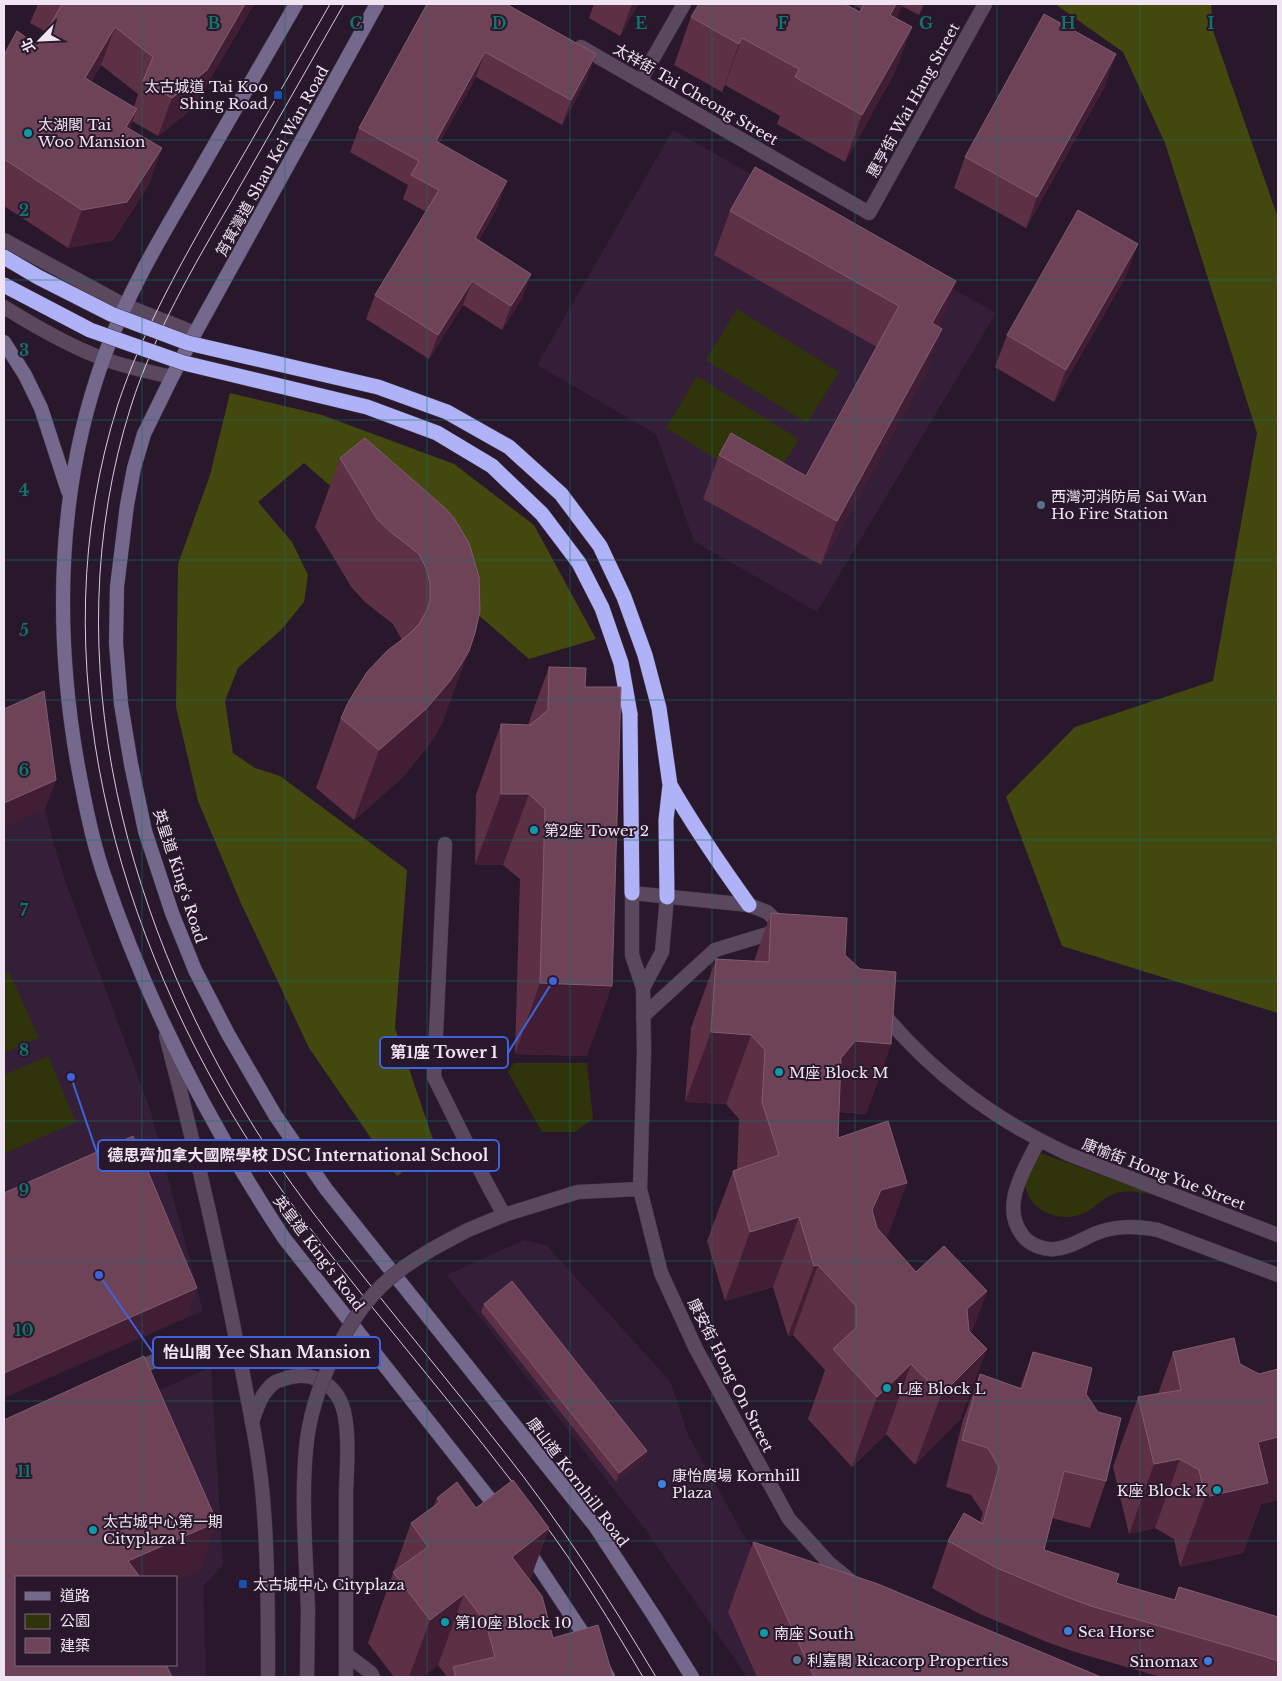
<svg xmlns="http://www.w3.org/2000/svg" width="1282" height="1681" font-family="'Libre Baskerville','Noto Sans TC',serif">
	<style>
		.built { fill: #351f38; fill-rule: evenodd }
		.green { fill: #2f340b }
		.forest { fill: #42480e }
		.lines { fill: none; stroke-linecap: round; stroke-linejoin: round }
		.pedestrian-casing { stroke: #423545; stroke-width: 15 }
		.minor-casing { stroke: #423545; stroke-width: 15 }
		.tertiary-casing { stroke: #423545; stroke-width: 15 }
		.secondary-casing { stroke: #423545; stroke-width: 15 }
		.motorway-casing { stroke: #423545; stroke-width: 16 }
		.pedestrian { stroke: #5b485e; stroke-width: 14 }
		.minor { stroke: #5b485e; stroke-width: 14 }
		.tertiary { stroke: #5b485e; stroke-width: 14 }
		.secondary { stroke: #74688c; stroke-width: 14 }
		.motorway { stroke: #b0b2f7; stroke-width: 15 }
		.tram { stroke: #d7cbd9; stroke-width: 1 }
		.tertiary-bridge-casing { stroke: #423545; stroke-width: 15; stroke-linecap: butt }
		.motorway-bridge-casing { stroke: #423545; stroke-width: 16; stroke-linecap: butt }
		.tertiary-bridge { stroke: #5b485e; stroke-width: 14 }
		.motorway-bridge { stroke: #b0b2f7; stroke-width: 15 }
		.wall { fill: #5e3046; fill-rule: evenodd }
		.shaded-wall { fill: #421e34 }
		.building { fill: #6e4358; stroke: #825c70 }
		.grid { fill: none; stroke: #0f766e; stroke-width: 1; stroke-opacity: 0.55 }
		.transit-dot { fill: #1a4fb4; stroke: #29182c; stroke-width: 2 }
		.culture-dot { fill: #0f9aa8; stroke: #29182c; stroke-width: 2 }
		.service-dot { fill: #5c6f8a; stroke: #29182c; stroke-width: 2 }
		.shop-dot { fill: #3f7fe0; stroke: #29182c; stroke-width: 2 }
		.labels { text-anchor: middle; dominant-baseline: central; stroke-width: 4; stroke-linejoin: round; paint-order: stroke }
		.poi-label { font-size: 15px; fill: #f0e4f2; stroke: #29182c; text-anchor: start }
		.street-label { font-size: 15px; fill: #f0e4f2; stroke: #29182c }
		.grid-label { font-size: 16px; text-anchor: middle; font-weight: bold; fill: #0f766e; stroke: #29182c; stroke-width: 4; stroke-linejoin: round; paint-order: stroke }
		.leader { fill: none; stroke: #3d64dc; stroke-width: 2 }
		.callout-dot { fill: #3d64dc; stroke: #29182c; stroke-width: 2 }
		.callout { fill: #29182c; stroke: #3d64dc; stroke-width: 2 }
		.callout-label { font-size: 16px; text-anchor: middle; font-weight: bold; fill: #f0e4f2 }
	</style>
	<rect width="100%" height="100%" fill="#29182c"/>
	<path class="built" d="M 673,130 L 996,313 L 817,612 L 694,541 L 656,434 L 537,365 Z
		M 34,719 L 45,809 L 54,845 L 67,886 L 150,1109 L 203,1311 L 4,1398 L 4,733 Z
		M 524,1240 L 546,1245 L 670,1381 L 688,1435 L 742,1532 L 766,1570 L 949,1677 L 747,1677 L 648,1533 L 447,1275 Z
		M 211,1367 L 223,1565 L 203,1586 L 206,1677 L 4,1677 L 4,1460 ZM 16,1577 L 176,1577 L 176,1665 L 16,1665 Z"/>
	<path class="green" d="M 737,309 L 839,372 L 807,423 L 706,360 Z
		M 697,376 L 799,439 L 767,490 L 666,428 Z
		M 9,972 L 39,1038 L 4,1053 L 4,974 Z
		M 48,1056 L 76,1122 L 4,1154 L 4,1075 Z
		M 514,1063 L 587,1063 L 593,1119 L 575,1132 L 542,1132 L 508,1072 Z
		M 1032,1150 L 1153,1194 C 1140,1193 1127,1189 1114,1194 C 1102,1198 1093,1210 1082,1214 C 1059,1223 1028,1211 1025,1184 C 1023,1176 1030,1159 1032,1150 Z"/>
	<path class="forest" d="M 1055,4 L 1211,4 L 1213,31 L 1278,218 L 1278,1013 L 1062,946 L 1006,797 L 1075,727 L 1213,681 L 1257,433 L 1165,143 L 1123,52 Z
		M 230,393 L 322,415 L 454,464 L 534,525 L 596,639 L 529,659 L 304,463 L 258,502 L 292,542 L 308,575 L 304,602 L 281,630 L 238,668 L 225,701 L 233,753 L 255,768 L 280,776 L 407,870 L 395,1028 L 436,1148 L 397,1176 L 309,1048 L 240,901 L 198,801 L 176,707 L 178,564 L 210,475 Z"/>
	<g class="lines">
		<defs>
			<path id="pedestrian" d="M 346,1654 L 371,1673 L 373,1677"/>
			<path id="minor" d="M 640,81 L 684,4
				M 445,844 L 434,1077 L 485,1180 L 504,1215
				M 632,893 L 749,905 L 767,912 L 784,928
				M 880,1010 C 933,1074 993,1119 1068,1154 L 1278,1235
				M 1039,1140 C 1025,1169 999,1206 1023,1236 C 1030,1245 1044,1250 1055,1249 C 1069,1248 1081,1240 1094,1234 C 1116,1225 1136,1226 1158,1230 L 1278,1275
				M 132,1371 L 175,1352
				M 252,1422 C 257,1408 261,1393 274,1383 C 276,1381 281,1380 284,1379 C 308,1370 333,1381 342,1405 C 350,1427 347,1467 346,1492 C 346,1554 346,1615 346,1677"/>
			<path id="tertiary" d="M 581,47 L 869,213 L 985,4
				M 4,240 L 124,305 L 195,333
				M 4,307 C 36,327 69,346 104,359 C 126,367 149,372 172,377
				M 632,893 L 632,955 L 643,988 L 644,1051 L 640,1189 L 661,1273 L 696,1349 L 789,1519 L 829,1563 L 852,1582
				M 643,988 L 662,952 L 667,897
				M 643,1016 L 715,950 L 781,930
				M 166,1036 C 194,1141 218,1247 239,1354 C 248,1402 259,1450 263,1499 C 268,1558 268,1618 268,1677
				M 468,1230 L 504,1215 L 578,1192 L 640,1189
				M 307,1677 L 308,1609"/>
			<path id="secondary" d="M 296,4 C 261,64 227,124 192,184 C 159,240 126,296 104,357 C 57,486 54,627 77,761 C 84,798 91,836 103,872 C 146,1001 209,1124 284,1238 L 500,1512
				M 377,4 L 195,333 L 172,377 L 144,434 L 134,468 L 127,505 L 117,587 L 116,643 L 121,704 L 131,764 L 145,831 L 172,913 L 195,970 L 228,1034 L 275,1115 L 326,1189 L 595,1526 L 654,1616 L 692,1677
				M 4,342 L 25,375 L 41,408 L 68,491
				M 527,1549 L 588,1641 L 608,1677"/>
			<path id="motorway" d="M 561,494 L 600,546 L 624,597 L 645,655 L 659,708 L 670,785 L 666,820 L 667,897
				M 630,714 L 632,893
				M 670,785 C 694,827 721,866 749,905"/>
		</defs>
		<use href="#pedestrian" class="pedestrian-casing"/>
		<use href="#minor" class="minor-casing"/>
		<use href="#tertiary" class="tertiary-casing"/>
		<use href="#secondary" class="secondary-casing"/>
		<use href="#motorway" class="motorway-casing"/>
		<use href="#pedestrian" class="pedestrian"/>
		<use href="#minor" class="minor"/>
		<use href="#tertiary" class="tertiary"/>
		<use href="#secondary" class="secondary"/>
		<use href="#motorway" class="motorway"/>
		<path class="tram" d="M 330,4 C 293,69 255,135 217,200 C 180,265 142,332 118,404 C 37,658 115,937 257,1154 C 291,1206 330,1254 368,1302 C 419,1365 471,1428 520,1492
			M 344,4 C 306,70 269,136 231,202 C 193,267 154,334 131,406 C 51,659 127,933 268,1149 C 299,1197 335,1241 371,1286 C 414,1340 459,1394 502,1449 C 559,1521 609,1598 656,1677
			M 540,1518 C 578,1568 611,1623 643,1677"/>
		<defs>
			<path id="tertiary-bridge" d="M 308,1609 C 306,1556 301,1502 306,1449 C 311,1391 346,1316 390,1278 C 414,1258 441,1244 468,1230"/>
			<path id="motorway-bridge" d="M 4,257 L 38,277 L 111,314 L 188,343 L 378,387 L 447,412 L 509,447 L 561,494
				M 4,285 L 90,330 L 184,363 L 367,407 L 437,433 L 492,466 L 542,514 L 579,563 L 602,608 L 621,663 L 630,714"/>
		</defs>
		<use href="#tertiary-bridge" class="tertiary-bridge-casing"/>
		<use href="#motorway-bridge" class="motorway-bridge-casing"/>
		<use href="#tertiary-bridge" class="tertiary-bridge"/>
		<use href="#motorway-bridge" class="motorway-bridge"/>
	</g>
	<path class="wall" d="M 38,4 L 254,4 L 193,108 L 158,136 L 132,121 L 129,129 L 162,148 L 148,186 L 113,240 L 68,248 L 4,206 L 4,55 L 38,46 L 46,32 L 30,23 ZM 101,65 L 138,94 L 134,107 L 91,82 Z
		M 427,4 L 587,79 L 562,125 L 476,77 L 439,143 L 498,206 L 479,240 L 531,274 L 522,298 L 502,330 L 463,305 L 429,359 L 366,319 L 375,295 L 426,212 L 403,199 L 408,185 L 350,152 L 359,128 Z
		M 594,4 L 638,4 L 620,36 L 589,18 Z
		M 852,4 L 925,4 L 919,15 L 902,6 L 896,18 L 912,27 L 894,74 L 845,162 L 777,124 L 780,116 L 725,85 L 722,92 L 674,65 L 691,17 L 860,12 L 861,9 Z
		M 1105,86 L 1026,228 L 954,188 L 965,157 Z
		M 730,211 L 940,324 L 939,327 L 926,372 L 821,565 L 703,499 L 719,455 L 806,476 L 877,347 L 714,255 Z
		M 1126,276 L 1054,402 L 995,367 L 1007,335 Z
		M 340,458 L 445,508 L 443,721 L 435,736 L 425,750 L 401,779 L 354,820 L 316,788 L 341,718 L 402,640 L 393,624 L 366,603 L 352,588 L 315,527 Z
		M 549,667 L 585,687 L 587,1056 L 515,1054 L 520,879 L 503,865 L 475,865 L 476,795 L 501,724 L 528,725 Z
		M 771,913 L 845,955 L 891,1044 L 866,1114 L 839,1112 L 838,1138 L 887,1239 L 916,1272 L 987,1291 L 971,1333 L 961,1418 L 915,1465 L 886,1434 L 852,1467 L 808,1419 L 825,1370 L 793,1335 L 788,1336 L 773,1287 L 725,1301 L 707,1241 L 733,1171 L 737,1170 L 739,1119 L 726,1104 L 685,1102 L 691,1028 L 716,959 L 754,961 Z
		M 484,1304 L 647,1451 L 644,1459 L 616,1482 L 481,1312 Z
		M 1033,1352 L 1086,1394 L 1106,1481 L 1090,1528 L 1052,1518 L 1044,1550 L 1116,1583 L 1174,1600 L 1179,1587 L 1278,1617 L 1278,1677 L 1161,1677 L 1075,1652 L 1047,1642 L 980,1614 L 932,1588 L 948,1541 L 980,1522 L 983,1513 L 971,1495 L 946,1487 L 963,1420 L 980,1374 L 1020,1388 Z
		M 1173,1352 L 1240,1364 L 1259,1374 L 1278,1369 L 1278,1500 L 1261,1504 L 1243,1553 L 1180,1567 L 1174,1539 L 1155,1528 L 1129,1534 L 1113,1467 L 1138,1397 L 1158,1394 Z
		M 437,1498 L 549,1528 L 530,1580 L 553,1638 L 613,1677 L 447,1677 L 438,1665 L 422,1677 L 394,1677 L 368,1643 L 411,1523 L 434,1506 Z
		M 753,1542 L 1101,1677 L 757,1677 L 728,1612 Z"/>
	<path class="shaded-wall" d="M 245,4 L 254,4 L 193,108 L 158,136 L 172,98 Z
		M 632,4 L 638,4 L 620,36 Z
		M 896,4 L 903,4 L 873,62 L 890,15 Z
		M 923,4 L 925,4 L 919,15 Z
		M 115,27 L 101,65 L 71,116 L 85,78 Z
		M 912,27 L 894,74 L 845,162 L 862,115 Z
		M 742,38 L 725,85 L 722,92 L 739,44 Z
		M 485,52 L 476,77 L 427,166 L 436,141 Z
		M 596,54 L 587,79 L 562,125 L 571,100 Z
		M 1116,54 L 1105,86 L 1026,228 L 1037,197 Z
		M 137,109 L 123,147 L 126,127 Z
		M 162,148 L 148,186 L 113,240 L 68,248 L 82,210 Z
		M 507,181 L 498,206 L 466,263 L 475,238 Z
		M 1138,244 L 1126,276 L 1054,402 L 1066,370 Z
		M 531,274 L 522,298 L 502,330 L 511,306 Z
		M 472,281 L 463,305 L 429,359 L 438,335 Z
		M 956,281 L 940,324 L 916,367 L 932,323 Z
		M 942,329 L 926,372 L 821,565 L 837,521 Z
		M 469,651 L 443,721 L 435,736 L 425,750 L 401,779 L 354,820 L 379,750 Z
		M 56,780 L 45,809 L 4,827 L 4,803 Z
		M 501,794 L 529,794 L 503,865 L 475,865 Z
		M 540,983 L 612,986 L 587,1056 L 515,1054 Z
		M 711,1032 L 751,1035 L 726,1104 L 685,1102 Z
		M 855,1041 L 891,1044 L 866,1114 L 830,1111 L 841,1058 Z
		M 907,1183 L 882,1252 L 872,1210 L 881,1190 Z
		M 799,1217 L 773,1287 L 725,1301 L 750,1232 Z
		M 818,1265 L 793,1335 L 788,1336 L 814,1266 Z
		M 197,1288 L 187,1317 L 4,1397 L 4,1373 Z
		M 987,1291 L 961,1361 L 967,1309 Z
		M 987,1349 L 961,1418 L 915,1465 L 941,1395 Z
		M 911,1364 L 886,1434 L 852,1467 L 877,1397 Z
		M 1278,1437 L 1278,1500 L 1261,1504 L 1243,1553 L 1180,1567 L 1205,1497 L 1258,1442 Z
		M 647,1451 L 644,1459 L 616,1482 L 619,1473 Z
		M 1180,1459 L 1155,1528 L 1129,1534 L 1154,1464 Z
		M 217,1522 L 200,1570 L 176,1581 L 176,1577 L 122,1577 L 128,1561 Z
		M 549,1528 L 523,1599 L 486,1627 L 512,1557 Z
		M 464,1594 L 438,1665 L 422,1677 L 409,1677 L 430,1620 Z"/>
	<path class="building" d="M 62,4 L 245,4 L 207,70 L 172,98 L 143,81 L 153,57 L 115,27 L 85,78 L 137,109 L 126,127 L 162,148 L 127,202 L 82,210 L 21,170 L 4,159 L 4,55 L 17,31 L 38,46 Z
		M 427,4 L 506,4 L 596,54 L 571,100 L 485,52 L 436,141 L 507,181 L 475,238 L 531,274 L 511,306 L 472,281 L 438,335 L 375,295 L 439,190 L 411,175 L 419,161 L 359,128 Z
		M 699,4 L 845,4 L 860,12 L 864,4 L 896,4 L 890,15 L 912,27 L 862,115 L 795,77 L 799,69 L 742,38 L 739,44 L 691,17 Z
		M 1044,14 L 1116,54 L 1037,197 L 965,157 Z
		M 755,167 L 956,281 L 932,323 L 942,329 L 837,521 L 719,455 L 731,433 L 806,476 L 899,306 L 730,211 Z
		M 1078,210 L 1138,244 L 1066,370 L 1007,335 Z
		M 365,438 L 445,508 L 454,518 L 469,543 L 479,577 L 480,611 L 475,633 L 469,651 L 460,666 L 450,681 L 426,709 L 379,750 L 341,718 L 349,701 L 367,672 L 388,650 L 408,635 L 419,624 L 427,610 L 430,600 L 430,583 L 426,568 L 419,554 L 392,533 L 377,519 L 340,458 Z
		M 549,667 L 586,668 L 585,687 L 621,687 L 612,986 L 540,983 L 545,809 L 529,794 L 501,794 L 501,724 L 530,725 L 548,710 Z
		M 44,691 L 56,780 L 4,803 L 4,709 Z
		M 771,913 L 847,918 L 845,955 L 860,969 L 896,972 L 891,1044 L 855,1041 L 841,1058 L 838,1138 L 888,1121 L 907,1183 L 881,1190 L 872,1210 L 877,1228 L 916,1272 L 944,1246 L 987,1291 L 967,1309 L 969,1331 L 987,1349 L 941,1395 L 911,1364 L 877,1397 L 833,1349 L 856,1328 L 856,1306 L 818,1265 L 814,1266 L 799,1217 L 750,1232 L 733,1171 L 779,1155 L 762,1102 L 765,1050 L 751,1035 L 711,1032 L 716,959 L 769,962 Z
		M 133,1136 L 197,1288 L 4,1373 L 4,1193 Z
		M 512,1281 L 647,1451 L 619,1473 L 484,1304 Z
		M 1234,1338 L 1240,1364 L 1259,1374 L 1278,1369 L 1278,1437 L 1258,1442 L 1268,1483 L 1205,1497 L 1199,1470 L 1180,1459 L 1154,1464 L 1138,1397 L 1181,1390 L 1173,1352 Z
		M 1033,1352 L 1092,1368 L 1086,1394 L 1098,1412 L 1121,1418 L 1106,1481 L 1064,1471 L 1044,1550 L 1119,1574 L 1116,1583 L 1175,1600 L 1179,1587 L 1278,1617 L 1278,1661 L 1266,1657 L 1091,1606 L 1064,1596 L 997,1568 L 948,1541 L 964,1513 L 983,1524 L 999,1467 L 988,1448 L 962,1440 L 980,1374 L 1022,1389 Z
		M 144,1356 L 217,1522 L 128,1561 L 140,1577 L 16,1577 L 16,1665 L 166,1665 L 172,1677 L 4,1677 L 4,1420 Z
		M 513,1480 L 549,1528 L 512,1557 L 542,1596 L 553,1638 L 598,1625 L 613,1677 L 456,1677 L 453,1667 L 495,1657 L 486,1623 L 464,1594 L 430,1620 L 393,1572 L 428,1547 L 411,1523 L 440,1502 L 437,1498 L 457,1482 L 476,1508 Z
		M 753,1542 L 878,1584 L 1101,1677 L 814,1677 Z"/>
	<path class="grid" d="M 142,4 L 142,1577M 285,4 L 285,1677M 427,4 L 427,1677M 570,4 L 570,1677M 712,4 L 712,1677M 855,4 L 855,1677M 997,4 L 997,1677M 1140,4 L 1140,1677M 4,140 L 1278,140M 4,280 L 1278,280M 4,420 L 1278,420M 4,560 L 1278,560M 4,700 L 1278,700M 4,840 L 1278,840M 4,981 L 1278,981M 4,1121 L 1278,1121M 4,1261 L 1278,1261M 4,1401 L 1278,1401M 4,1541 L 1278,1541M 142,1665 L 142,1677"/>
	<g class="transit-dot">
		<rect x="273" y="90" width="10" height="10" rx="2.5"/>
		<rect x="238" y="1579" width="10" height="10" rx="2.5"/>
	</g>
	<g class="culture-dot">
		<circle cx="28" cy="133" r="5"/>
		<circle cx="534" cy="830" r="5"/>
		<circle cx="779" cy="1072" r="5"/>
		<circle cx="887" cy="1388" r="5"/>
		<circle cx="1217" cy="1490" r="5"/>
		<circle cx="93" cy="1530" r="5"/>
		<circle cx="445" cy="1622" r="5"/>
		<circle cx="764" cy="1633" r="5"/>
	</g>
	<g class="service-dot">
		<circle cx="1041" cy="505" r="5"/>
		<circle cx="797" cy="1660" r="5"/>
	</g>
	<g class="shop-dot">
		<circle cx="662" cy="1484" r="5"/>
		<circle cx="1068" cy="1631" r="5"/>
		<circle cx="1208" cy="1661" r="5"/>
	</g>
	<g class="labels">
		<g class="poi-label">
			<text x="268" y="86" text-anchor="end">太古城道 Tai Koo<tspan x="268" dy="17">Shing Road</tspan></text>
			<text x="38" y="124">太湖閣 Tai<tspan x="38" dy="17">Woo Mansion</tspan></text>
			<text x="1051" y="496">西灣河消防局 Sai Wan<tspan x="1051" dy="17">Ho Fire Station</tspan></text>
			<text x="544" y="830">第2座 Tower 2</text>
			<text x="789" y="1072">M座 Block M</text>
			<text x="897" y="1388">L座 Block L</text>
			<text x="672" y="1475">康怡廣場 Kornhill<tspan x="672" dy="17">Plaza</tspan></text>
			<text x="1207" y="1490" text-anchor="end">K座 Block K</text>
			<text x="103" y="1521">太古城中心第一期<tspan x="103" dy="17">Cityplaza I</tspan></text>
			<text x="253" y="1584">太古城中心 Cityplaza</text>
			<text x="455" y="1622">第10座 Block 10</text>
			<text x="1078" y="1631">Sea Horse</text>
			<text x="774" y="1633">南座 South</text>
			<text x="807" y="1660">利嘉閣 Ricacorp Properties</text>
			<text x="1198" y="1661" text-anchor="end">Sinomax</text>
		</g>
		<g class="street-label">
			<text transform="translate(696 94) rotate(30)">太祥街 Tai Cheong Street</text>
			<text transform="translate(913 100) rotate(-61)">惠亨街 Wai Hang Street</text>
			<text transform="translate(272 161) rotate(-61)">筲箕灣道 Shau Kei Wan Road</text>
			<text transform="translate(180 876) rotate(72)">英皇道 King's Road</text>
			<text transform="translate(1164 1174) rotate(21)">康愉街 Hong Yue Street</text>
			<text transform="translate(319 1253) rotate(53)">英皇道 King's Road</text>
			<text transform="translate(731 1375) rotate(63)">康安街 Hong On Street</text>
			<text transform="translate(578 1482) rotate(53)">康山道 Kornhill Road</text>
		</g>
	</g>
	<g class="grid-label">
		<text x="214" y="29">B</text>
		<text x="356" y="29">C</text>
		<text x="499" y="29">D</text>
		<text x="641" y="29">E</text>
		<text x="783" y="29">F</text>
		<text x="926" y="29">G</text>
		<text x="1068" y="29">H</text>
		<text x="1211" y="29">I</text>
		<text x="24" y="216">2</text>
		<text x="24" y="356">3</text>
		<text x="24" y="496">4</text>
		<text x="24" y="636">5</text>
		<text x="24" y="776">6</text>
		<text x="24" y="916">7</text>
		<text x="24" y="1056">8</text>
		<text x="24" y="1196">9</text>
		<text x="24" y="1336">10</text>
		<text x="24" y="1477">11</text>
	</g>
	<path class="leader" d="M553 981L508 1053M71 1077L98 1156M99 1275L153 1353"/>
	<g class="callout-dot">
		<circle cx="553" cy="981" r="5"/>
		<circle cx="71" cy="1077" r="5"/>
		<circle cx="99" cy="1275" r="5"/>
	</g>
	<g class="callout">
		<rect x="380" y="1037" width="128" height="31" rx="5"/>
		<rect x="98" y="1140" width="401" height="31" rx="5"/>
		<rect x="153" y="1337" width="227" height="31" rx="5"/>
	</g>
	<g class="callout-label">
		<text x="444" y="1058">第1座 Tower 1</text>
		<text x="298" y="1161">德思齊加拿大國際學校 DSC International School</text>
		<text x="267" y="1358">怡山閣 Yee Shan Mansion</text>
	</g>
	<rect width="1282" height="1681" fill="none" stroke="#f0e4f2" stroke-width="10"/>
	<rect x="15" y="1576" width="162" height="90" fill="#29182c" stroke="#796a7b"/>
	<rect x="25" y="1592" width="25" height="8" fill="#74688c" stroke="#796a7b"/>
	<text x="60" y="1601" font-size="15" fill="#f0e4f2">道路</text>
	<rect x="25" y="1614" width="25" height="15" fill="#2f340b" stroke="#796a7b"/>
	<text x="60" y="1626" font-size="15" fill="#f0e4f2">公園</text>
	<rect x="25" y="1638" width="25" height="15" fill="#6e4358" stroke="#796a7b"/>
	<text x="60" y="1651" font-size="15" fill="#f0e4f2">建築</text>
	<g transform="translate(40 40) rotate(246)" stroke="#29182c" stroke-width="4" paint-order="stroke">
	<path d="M0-4L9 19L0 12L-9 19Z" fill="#f0e4f2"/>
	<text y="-8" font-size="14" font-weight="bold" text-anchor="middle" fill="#f0e4f2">北</text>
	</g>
</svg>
